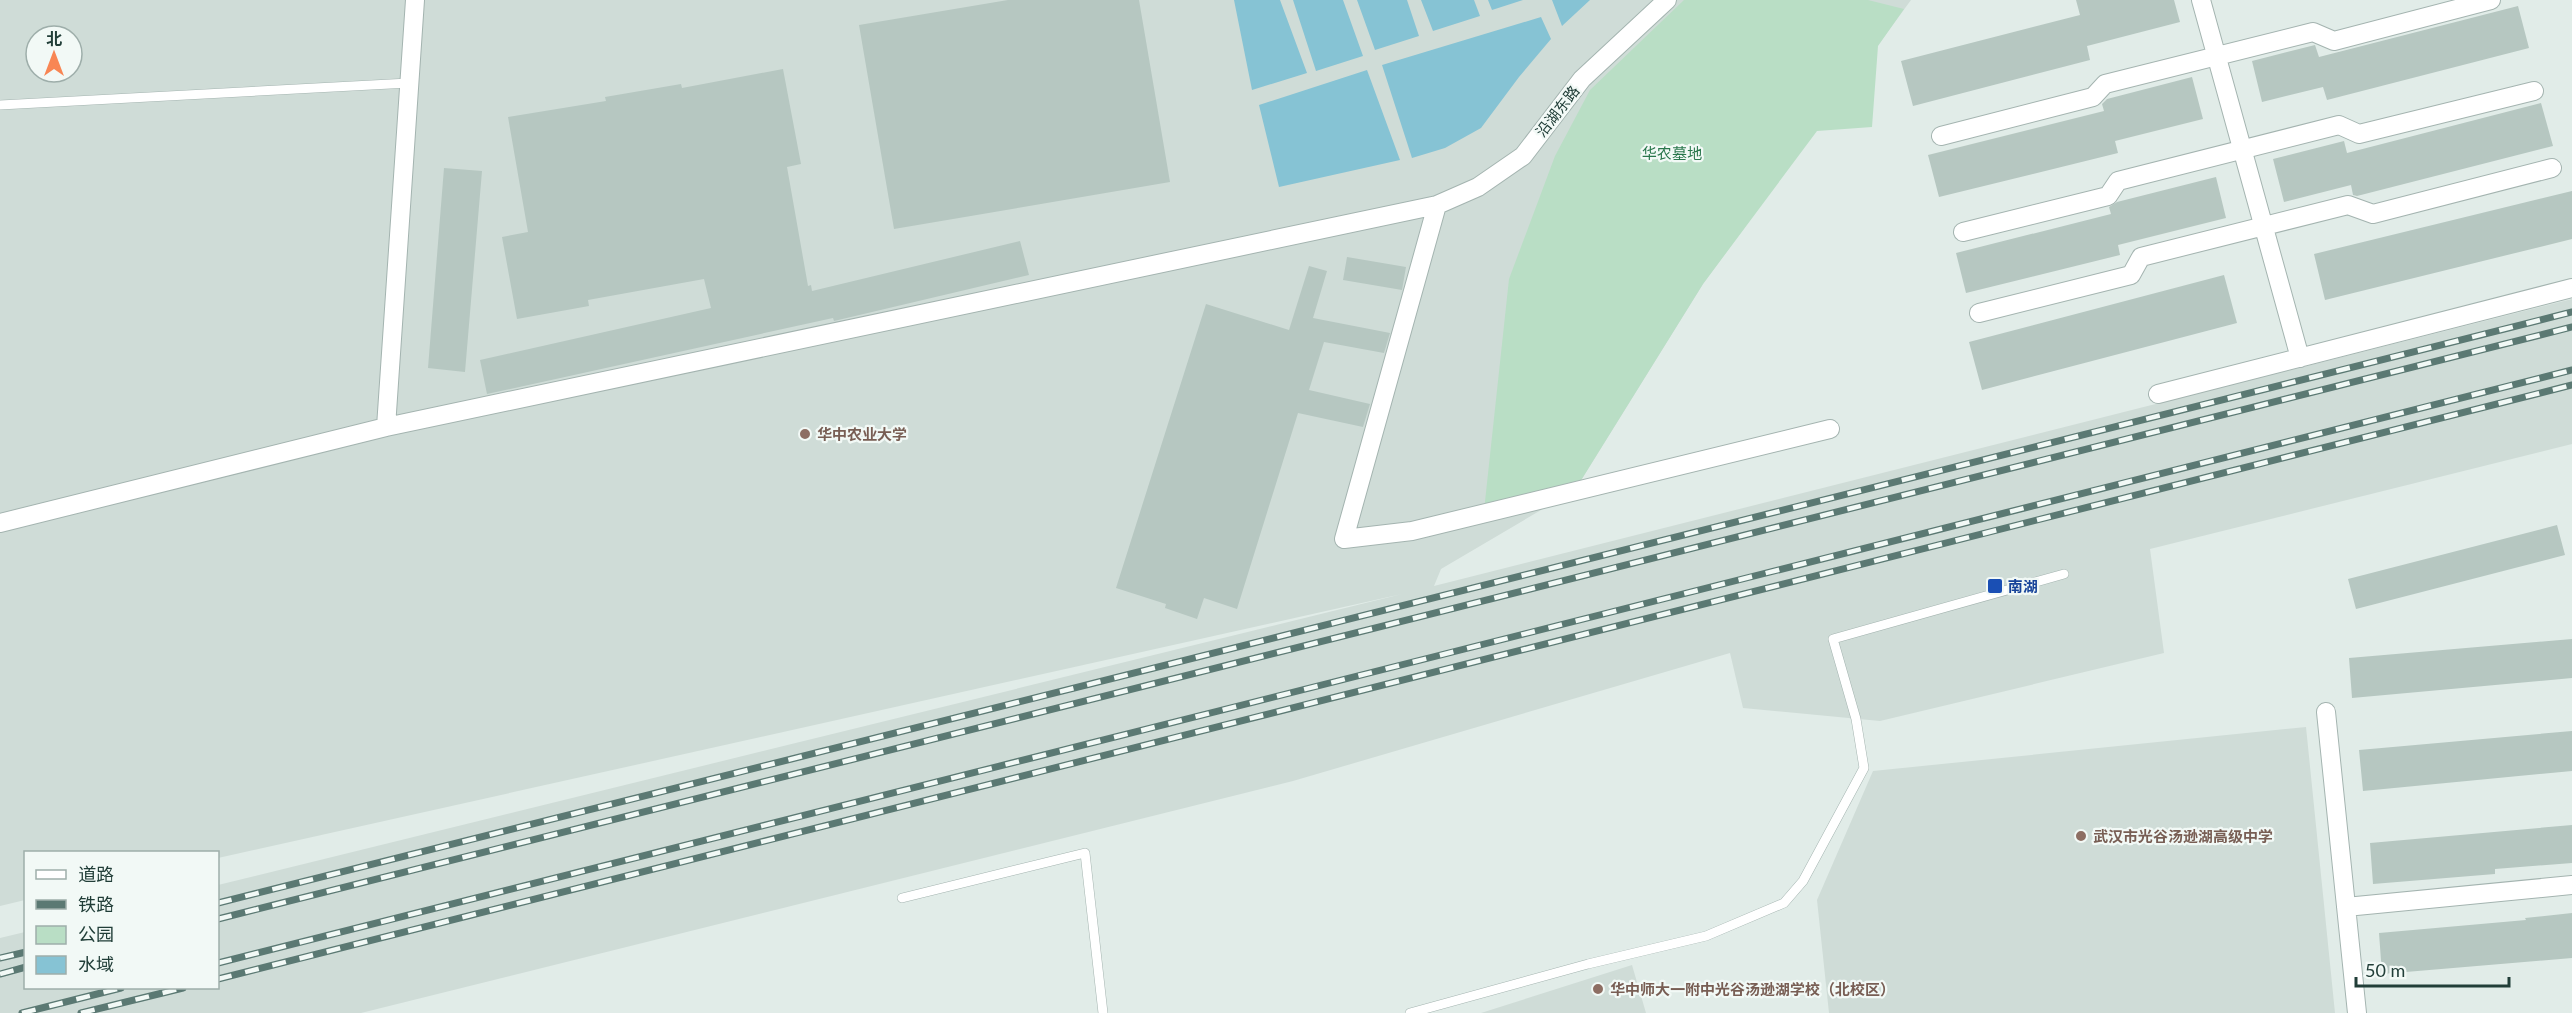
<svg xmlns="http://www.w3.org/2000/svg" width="2572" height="1013" font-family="Lato,'Noto Sans SC',sans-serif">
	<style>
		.built { fill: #cfdcd7; fill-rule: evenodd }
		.green { fill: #b9dec5 }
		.water { fill: #86c3d4 }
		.building { fill: #b6c7c1 }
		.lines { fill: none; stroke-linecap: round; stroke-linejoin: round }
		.service-casing { stroke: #a4b4b0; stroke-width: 10 }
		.minor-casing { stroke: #a4b4b0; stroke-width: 20 }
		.service { stroke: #fff; stroke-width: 9 }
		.minor { stroke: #fff; stroke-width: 18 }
		.rail-casing { stroke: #5b7973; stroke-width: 7 }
		.rail { stroke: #f2f9f6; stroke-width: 4.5; stroke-dasharray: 14; stroke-linecap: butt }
		.education-dot { fill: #8d6e63; stroke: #f2f9f6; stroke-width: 2 }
		.transit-dot { fill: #1a4fb4; stroke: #f2f9f6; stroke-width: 2 }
		.labels { text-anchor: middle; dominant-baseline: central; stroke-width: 4.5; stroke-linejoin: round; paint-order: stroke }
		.street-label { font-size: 15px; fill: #213e38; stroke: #f2f9f6 }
		.park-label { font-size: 15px; fill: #29764c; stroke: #f2f9f6 }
		.education-label { font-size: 15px; font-weight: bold; fill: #785e54; stroke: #f2f9f6; text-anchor: start }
		.transit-label { font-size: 15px; font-weight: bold; fill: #164399; stroke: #f2f9f6; text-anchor: start }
	</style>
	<rect width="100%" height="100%" fill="#e1ece8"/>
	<path class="built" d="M 0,0 L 1911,0 L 1703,284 L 1575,490 L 1441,569 L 1434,586 L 2572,299 L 2572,444 L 2150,549 L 2164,653 L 1880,721 L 1743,708 L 1730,653 L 1293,781 L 361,1013 L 0,1013 L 0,938 L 25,932 L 26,988 L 218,988 L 218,885 L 1402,594 L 218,858 L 218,852 L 26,852 L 25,900 L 0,906 ZM 36,36 L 72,36 L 72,72 L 36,72 Z
		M 2306,727 L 2335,1013 L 1829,1013 L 1817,900 L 1873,771 Z
		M 1632,965 L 1646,1013 L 1481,1013 Z"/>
	<path class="green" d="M 1684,0 L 1868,0 L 1904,9 L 1878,46 L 1872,127 L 1817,131 L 1703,284 L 1575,490 L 1483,520 L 1509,279 L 1555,156 L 1590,90 Z"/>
	<path class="water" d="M 1234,0 L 1280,0 L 1307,73 L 1252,90 Z
		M 1293,0 L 1343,0 L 1363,56 L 1316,71 Z
		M 1357,0 L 1407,0 L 1419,36 L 1375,50 Z
		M 1421,0 L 1474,0 L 1480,16 L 1433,31 Z
		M 1488,0 L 1523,0 L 1492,10 Z
		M 1552,0 L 1590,0 L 1562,26 Z
		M 1541,17 L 1551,39 L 1519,77 L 1481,128 L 1445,148 L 1412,158 L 1382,65 Z
		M 1367,70 L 1400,160 L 1279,187 L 1259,105 Z"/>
	<path class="building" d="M 1008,0 L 1139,0 L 1170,182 L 894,229 L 859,25 Z
		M 2076,0 L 2174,0 L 2180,22 L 2087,46 L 2090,60 L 1913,106 L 1901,61 L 2080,15 Z
		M 2518,6 L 2529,48 L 2327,100 L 2323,87 L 2262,102 L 2252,61 L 2315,45 L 2319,57 Z
		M 783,69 L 801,164 L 787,167 L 808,286 L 811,285 L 812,291 L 1020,241 L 1029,275 L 834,321 L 833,318 L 487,394 L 480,360 L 711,308 L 704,279 L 588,300 L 589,306 L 517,319 L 502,237 L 528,232 L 508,117 L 606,101 L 605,97 L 681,84 L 682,88 Z
		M 2192,77 L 2203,119 L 2115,141 L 2118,153 L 1939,197 L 1928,155 L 2104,111 L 2102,104 L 2107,99 Z
		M 2541,103 L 2553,146 L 2357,196 L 2353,195 L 2351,185 L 2284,202 L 2273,159 L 2344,141 L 2347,153 Z
		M 444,168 L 482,171 L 465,372 L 428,368 Z
		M 2216,177 L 2226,218 L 2118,245 L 2120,255 L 1966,293 L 1956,253 L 2111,214 L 2109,207 L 2117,202 Z
		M 2572,191 L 2572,239 L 2325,300 L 2314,254 Z
		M 1347,257 L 1406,267 L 1402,290 L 1343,280 Z
		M 1309,266 L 1327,271 L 1313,318 L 1390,333 L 1384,353 L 1324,342 L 1309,390 L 1370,404 L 1363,427 L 1298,413 L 1237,609 L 1204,598 L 1197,619 L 1165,608 L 1166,604 L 1116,588 L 1206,304 L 1289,330 Z
		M 2224,275 L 2237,323 L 1982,390 L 1969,342 Z
		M 2557,525 L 2565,555 L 2356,609 L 2348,579 Z
		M 2572,639 L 2572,678 L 2352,698 L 2349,658 Z
		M 2572,731 L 2572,771 L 2363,791 L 2359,750 Z
		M 2572,825 L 2572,863 L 2495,869 L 2495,874 L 2373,884 L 2370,843 Z
		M 2572,913 L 2572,958 L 2382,974 L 2379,933 L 2526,920 L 2525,918 Z"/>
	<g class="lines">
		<defs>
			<path id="service" d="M 0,105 L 409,83
				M 902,898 L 1085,853 L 1103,1013
				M 1410,1013 L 1588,964 L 1706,936 L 1784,903 L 1803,881 L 1864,768 L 1856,719 L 1833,639 L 2064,574"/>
			<path id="minor" d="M 2201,0 L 2300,358
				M 1941,136 L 2093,97 L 2105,84 L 2313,32 L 2334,41 L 2491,0
				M 1437,205 L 1344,539 L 1412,531 L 1830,429
				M 1963,232 L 2108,196 L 2118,181 L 2339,125 L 2359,134 L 2534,91
				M 1979,313 L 2131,275 L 2141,257 L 2348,205 L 2373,214 L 2552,168
				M 2158,394 L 2572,288
				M 386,427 L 415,0
				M 0,523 L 386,427 L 1437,205 L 1478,187 L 1523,156 L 1582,79 L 1667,0
				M 2326,712 L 2357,1013
				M 2346,907 L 2572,885"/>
		</defs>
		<use href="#service" class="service-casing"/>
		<use href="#minor" class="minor-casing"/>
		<use href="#service" class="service"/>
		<use href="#minor" class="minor"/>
		<defs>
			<path id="rail" d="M 218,903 L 2572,312
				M 218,919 L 2572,327
				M 0,958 L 26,952
				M 218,963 L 2572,370
				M 0,974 L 26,967
				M 218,979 L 2572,385
				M 22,1013 L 121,988
				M 81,1013 L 183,988"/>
		</defs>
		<use href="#rail" class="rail-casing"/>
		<use href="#rail" class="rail"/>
	</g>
	<g class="education-dot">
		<circle cx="805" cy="434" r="6"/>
		<circle cx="2081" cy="836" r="6"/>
		<circle cx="1598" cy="989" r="6"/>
	</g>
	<rect class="transit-dot" x="1987" y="578" width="16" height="16" rx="3"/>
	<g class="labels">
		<g class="street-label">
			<text transform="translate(1557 111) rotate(-52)">沿湖东路</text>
		</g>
		<g class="park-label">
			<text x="1672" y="153">华农墓地</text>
		</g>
		<g class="education-label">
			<text x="817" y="434">华中农业大学</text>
			<text x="2093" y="836">武汉市光谷汤逊湖高级中学</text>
			<text x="1610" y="989">华中师大一附中光谷汤逊湖学校（北校区）</text>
		</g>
		<g class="transit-label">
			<text x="2008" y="586">南湖</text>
		</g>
	</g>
	<rect x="24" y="851" width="195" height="138" fill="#f2f9f6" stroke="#9eaeaa" stroke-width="1.5"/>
	<rect x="36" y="870" width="30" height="9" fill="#ffffff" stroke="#9eaeaa" stroke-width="1.5"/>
	<text x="78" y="881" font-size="18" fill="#213e38">道路</text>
	<rect x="36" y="900" width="30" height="9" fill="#5b7973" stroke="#9eaeaa" stroke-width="1.5"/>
	<text x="78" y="911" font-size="18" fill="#213e38">铁路</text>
	<rect x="36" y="926" width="30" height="18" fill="#b9dec5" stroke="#9eaeaa" stroke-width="1.5"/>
	<text x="78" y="941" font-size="18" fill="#213e38">公园</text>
	<rect x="36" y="956" width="30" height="18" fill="#86c3d4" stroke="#9eaeaa" stroke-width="1.5"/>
	<text x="78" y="971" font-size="18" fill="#213e38">水域</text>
	<g transform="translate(54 54)"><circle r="28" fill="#f2f9f6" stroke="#9eaeaa" stroke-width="1.5"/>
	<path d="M0-4.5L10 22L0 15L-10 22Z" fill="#f88654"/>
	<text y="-9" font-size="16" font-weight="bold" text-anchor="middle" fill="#213e38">北</text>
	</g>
	<path d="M2356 977v9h153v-9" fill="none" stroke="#213e38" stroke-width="3"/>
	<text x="2365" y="977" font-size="18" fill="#213e38" stroke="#f2f9f6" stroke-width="4.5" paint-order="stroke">50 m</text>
</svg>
